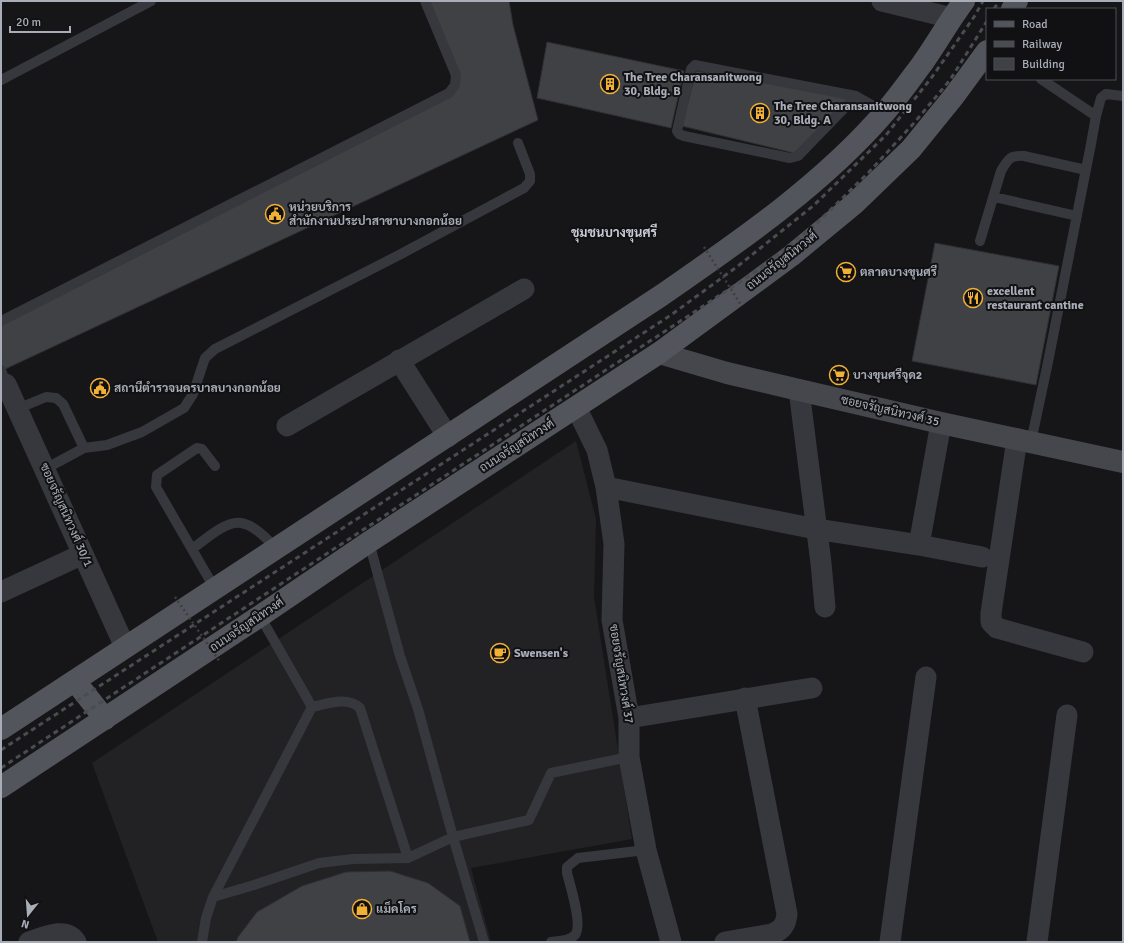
<svg xmlns="http://www.w3.org/2000/svg" width="1124" height="943" font-family="Signika,Sarabun,sans-serif">
	<style>
		.built { fill: #222225 }
		.building { fill: #404145; stroke: #303034 }
		.lines { fill: none; stroke-linecap: round; stroke-linejoin: round }
		.lane { stroke: #37383d; stroke-width: 10 }
		.street { stroke: #37383d; stroke-width: 21 }
		.secondary { stroke: #45474d; stroke-width: 22 }
		.primary { stroke: #53555c; stroke-width: 22 }
		.rail { stroke: #4a4c52; stroke-width: 3; stroke-dasharray: 5 4; stroke-linecap: butt }
		.path-bridge { stroke: #3d3f44; stroke-width: 2.5; stroke-dasharray: 2 3; stroke-linecap: butt }
		.labels { text-anchor: middle; dominant-baseline: central; stroke-width: 4; stroke-linejoin: round; paint-order: stroke }
		.poi-label { font-size: 12px; font-weight: bold; fill: #a8adb8; stroke: #111113; text-anchor: start }
		.street-label { font-size: 12px; fill: #a8adb8; stroke: #111113 }
		.neighbourhood-label { font-size: 13px; font-weight: bold; fill: #c9ccd4; stroke: #111113 }
	</style>
	<rect width="100%" height="100%" fill="#161618"/>
	<path class="built" d="M 576,441 L 596,519 L 594,597 L 632,839 L 471,868 L 491,942 L 158,942 L 92,763 Z"/>
	<path class="building" d="M 425,1 L 509,1 L 513,25 L 538,120 L 1,371 L 1,321 L 455,85 Z
		M 547,42 L 684,71 L 671,128 L 537,98 Z
		M 696,71 L 776,84 L 848,99 L 794,153 L 682,126 Z
		M 935,243 L 1059,266 L 1036,385 L 912,361 Z
		M 390,871 L 428,883 L 460,906 L 470,942 L 236,942 L 238,937 L 257,912 L 302,886 L 346,872 Z"/>
	<g class="lines">
		<path class="lane" d="M 1,80 L 151,1
			M 856,96 L 798,156 L 790,158 L 785,157 L 684,136 L 679,134 L 677,131 L 691,69 L 695,65 L 856,96 L 884,112
			M 1096,116 L 1101,98 L 1106,94 L 1123,96
			M 994,197 L 1077,216
			M 980,241 L 1001,171 C 1008,159 1010,155 1024,156 L 1086,170
			M 1,321 L 449,93 L 455,85 L 456,75 L 425,1
			M 1,370 L 6,384
			M 17,409 L 46,397 L 56,398 L 63,404 L 84,448 L 45,469
			M 1031,442 L 1048,362 L 1091,144 L 1096,116 L 1041,79
			M 84,448 L 107,445 L 142,432 L 184,408 L 193,394 L 205,358 L 215,349 L 401,254 L 524,188 L 530,181 L 530,174 L 518,143
			M 369,542 L 400,656 L 418,709 L 453,837 L 484,942
			M 192,549 C 205,540 226,520 241,523 C 255,525 267,540 277,548
			M 215,589 L 156,487 L 157,475 L 197,448 L 202,449 L 215,466
			M 312,707 C 327,704 347,696 360,708 L 408,858
			M 213,897 L 312,707 L 260,616
			M 202,942 L 206,918 L 213,897 L 254,885 L 319,863 L 353,859 L 408,858 L 453,837 L 529,820 L 551,773 L 629,757
			M 551,942 C 559,941 570,941 575,935 C 583,925 570,885 567,873 L 567,867 L 578,858 L 646,850"/>
		<path class="street" d="M 882,1 L 952,18
			M 399,360 L 448,437
			M 6,384 L 125,647
			M 799,390 L 821,563 L 825,607
			M 576,407 L 597,450 L 606,487 L 614,544 L 612,620 L 629,718 L 629,757 L 646,850 L 671,942
			M 287,426 L 524,289
			M 1017,439 L 991,613 L 991,622 L 997,628 L 1083,652
			M 606,487 L 816,529 L 919,545 L 982,557
			M 919,545 L 941,423
			M 1,592 L 83,554
			M 629,718 L 812,688
			M 29,942 C 44,937 66,926 76,942
			M 725,942 L 772,934 C 782,930 786,925 787,914 L 745,698
			M 890,942 L 926,677
			M 1037,942 L 1067,715"/>
		<path class="secondary" d="M 659,353 L 727,373 L 799,390 L 941,423 L 1123,462"/>
		<path class="primary" d="M 1012,9 L 1017,1
			M 75,681 L 105,719
			M 1,729 L 662,295 C 740,241 823,184 885,112 C 898,97 910,80 922,64 C 937,43 949,21 964,1
			M 1,787 L 260,616 L 369,542 L 659,353 L 791,256 L 854,204 L 911,149 L 954,96 L 987,51"/>
		<path class="rail" d="M 994,9 L 999,1
			M 1,750 L 671,315 L 738,266 L 813,206 L 886,135 L 932,77 L 974,17 L 983,1
			M 1,768 L 758,270 L 815,225 L 869,172 L 914,123 L 950,80 L 987,21"/>
		<path class="path-bridge" d="M 704,247 L 741,305
			M 175,597 L 220,662"/>
	</g>
	<defs>
		<symbol id="building-ring" viewBox="-11 -11 22 22"><circle r="9.5" fill="#111113" stroke="#f2b134" stroke-width="1.5"/><path d="M-4-6H4V6H1V3H-1V6H-4ZM-2.5-4.3h1.7v1.8h-1.7ZM.8-4.3h1.7v1.8H.8ZM-2.5-1h1.7V.8h-1.7ZM.8-1h1.7V.8H.8Z" fill="#f2b134"/></symbol>
		<symbol id="civic-ring" viewBox="-11 -11 22 22"><circle r="9.5" fill="#111113" stroke="#f2b134" stroke-width="1.5"/><path d="M-.6-6.5H3V-4.5H.6V-3L4-1V1h2V6H-6V1h2V-1L-.6-3ZM-1.2 2.5V6h2.4V2.5Z" fill="#f2b134"/></symbol>
		<symbol id="supermarket-ring" viewBox="-11 -11 22 22"><circle r="9.5" fill="#111113" stroke="#f2b134" stroke-width="1.5"/><path d="M-6-5.5h2.5l.6 2H6L4.5 2H-2.5L-4.4-4H-6ZM-1.5 3.2a1.3 1.3 0 1 0 .1 0ZM3 3.2a1.3 1.3 0 1 0 .1 0Z" fill="#f2b134"/></symbol>
		<symbol id="restaurant-ring" viewBox="-11 -11 22 22"><circle r="9.5" fill="#111113" stroke="#f2b134" stroke-width="1.5"/><path d="M-5-6h1v4h1v-4h1v4h1v-4h1v5L-1.5 .5V6h-2V.5L-5-1ZM5-6V6H3V1.5H1.5Q1.5-4 5-6Z" fill="#f2b134"/></symbol>
		<symbol id="cafe-ring" viewBox="-11 -11 22 22"><circle r="9.5" fill="#111113" stroke="#f2b134" stroke-width="1.5"/><path d="M-5.5-4.5H6V0H3Q3 3.5 0 3.5H-2.5Q-5.5 3.5-5.5 0ZM3-3.2v2h1.7v-2ZM-6 4.5H4V6H-6Z" fill="#f2b134"/></symbol>
		<symbol id="shop-ring" viewBox="-11 -11 22 22"><circle r="9.5" fill="#111113" stroke="#f2b134" stroke-width="1.5"/><path d="M-5-2.5h2.3a2.7 3.5 0 0 1 5.4 0H5L5.5 6h-11ZM-1.5-2.5h3a1.5 2.3 0 0 0-3 0Z" fill="#f2b134"/></symbol>
	</defs>
	<g fill-rule="evenodd">
		<use href="#building-ring" x="599" y="73" width="22" height="22"/>
		<use href="#building-ring" x="749" y="102" width="22" height="22"/>
		<use href="#civic-ring" x="264" y="203" width="22" height="22"/>
		<use href="#supermarket-ring" x="835" y="261" width="22" height="22"/>
		<use href="#restaurant-ring" x="962" y="287" width="22" height="22"/>
		<use href="#supermarket-ring" x="828" y="364" width="22" height="22"/>
		<use href="#civic-ring" x="89" y="377" width="22" height="22"/>
		<use href="#cafe-ring" x="489" y="642" width="22" height="22"/>
		<use href="#shop-ring" x="351" y="898" width="22" height="22"/>
	</g>
	<g class="labels">
		<g class="poi-label">
			<text x="624" y="77">The Tree Charansanitwong<tspan x="624" dy="14">30, Bldg. B</tspan></text>
			<text x="774" y="106">The Tree Charansanitwong<tspan x="774" dy="14">30, Bldg. A</tspan></text>
			<text x="289" y="207">หน่วยบริการ<tspan x="289" dy="14">สำนักงานประปาสาขาบางกอกน้อย</tspan></text>
			<text x="860" y="272">ตลาดบางขุนศรี</text>
			<text x="987" y="291">excellent<tspan x="987" dy="14">restaurant cantine</tspan></text>
			<text x="853" y="375">บางขุนศรีจุด2</text>
			<text x="114" y="388">สถานีตำรวจนครบาลบางกอกน้อย</text>
			<text x="514" y="653">Swensen's</text>
			<text x="376" y="909">แม็คโคร</text>
		</g>
		<g class="street-label">
			<text transform="translate(782 261) rotate(-38)">ถนนจรัญสนิทวงศ์</text>
			<text transform="translate(890 411) rotate(13)">ซอยจรัญสนิทวงศ์ 35</text>
			<text transform="translate(517 446) rotate(-33)">ถนนจรัญสนิทวงศ์</text>
			<text transform="translate(66 515) rotate(66)">ซอยจรัญสนิทวงศ์ 30/1</text>
			<text transform="translate(247 625) rotate(-34)">ถนนจรัญสนิทวงศ์</text>
			<text transform="translate(621 674) rotate(81)">ซอยจรัญสนิทวงศ์ 37</text>
		</g>
		<g class="neighbourhood-label">
			<text x="614" y="233">ชุมชนบางขุนศรี</text>
		</g>
	</g>
	<rect width="1124" height="943" fill="none" stroke="#a8adb8" stroke-width="4"/>
	<rect x="986" y="8" width="130" height="72" fill="#111113" stroke="#4d4f55"/>
	<rect x="994" y="21" width="20" height="6" fill="#53555c" stroke="#4d4f55"/>
	<text x="1022" y="28" font-size="12" fill="#a8adb8">Road</text>
	<rect x="994" y="41" width="20" height="6" fill="#4a4c52" stroke="#4d4f55"/>
	<text x="1022" y="48" font-size="12" fill="#a8adb8">Railway</text>
	<rect x="994" y="58" width="20" height="12" fill="#404145" stroke="#4d4f55"/>
	<text x="1022" y="68" font-size="12" fill="#a8adb8">Building</text>
	<g transform="translate(28 915) rotate(197)" stroke="#111113" stroke-width="3" paint-order="stroke">
	<path d="M0-3L7 15L0 10L-7 15Z" fill="#a8adb8"/>
	<text y="-6" font-size="11" font-weight="bold" text-anchor="middle" fill="#a8adb8">N</text>
	</g>
	<path d="M10 26v6h60v-6" fill="none" stroke="#a8adb8" stroke-width="2"/>
	<text x="16" y="26" font-size="12" fill="#a8adb8" stroke="#111113" stroke-width="3" paint-order="stroke">20 m</text>
</svg>
